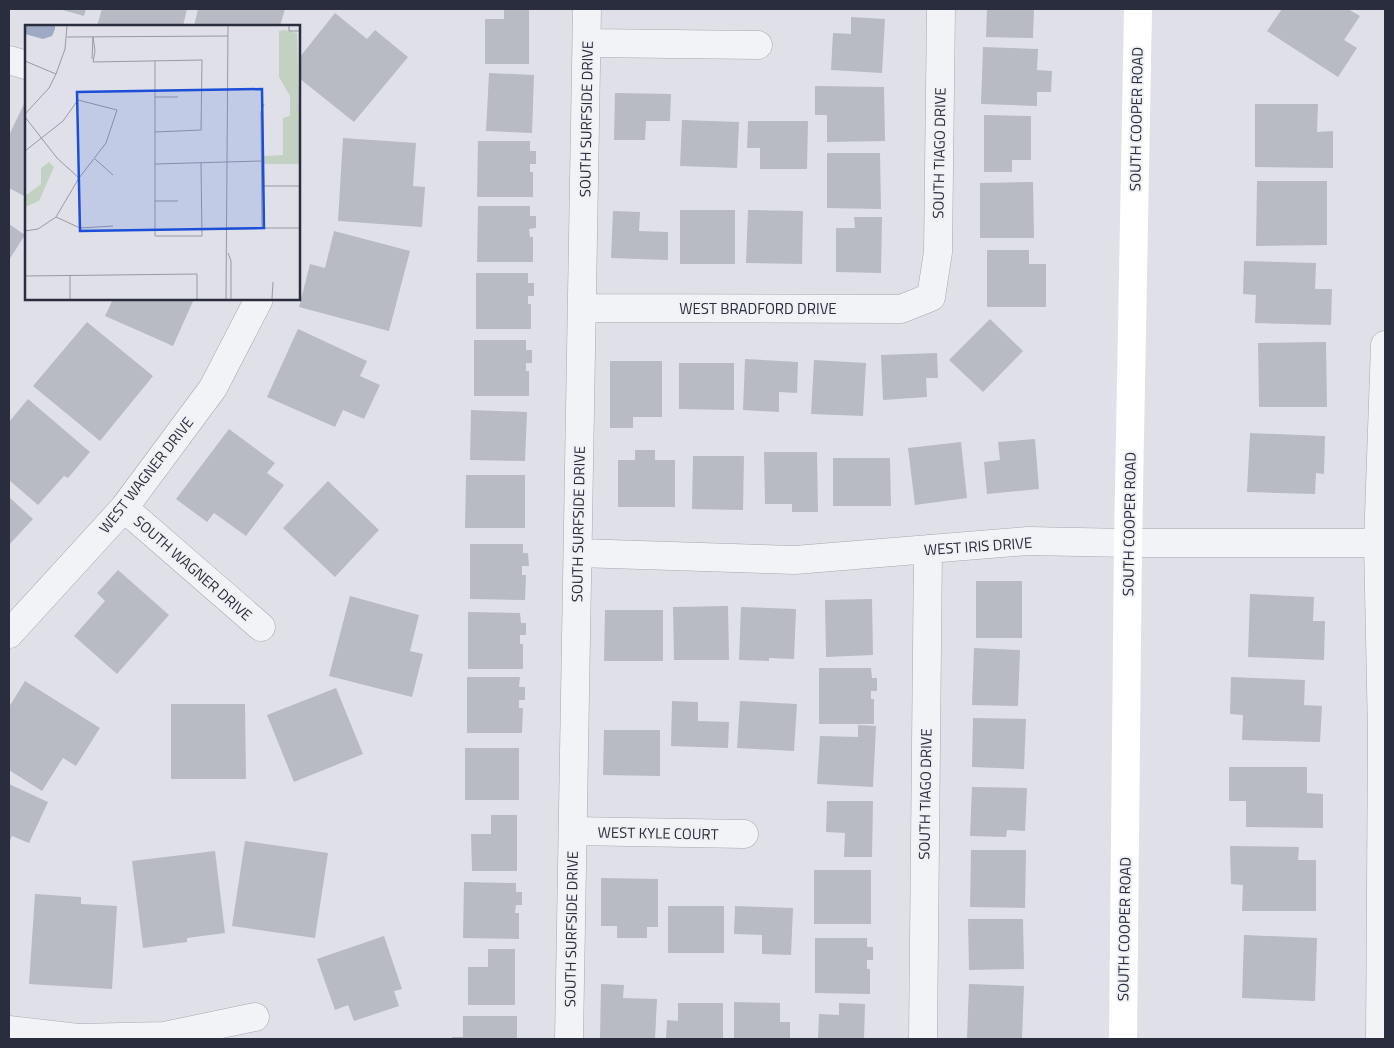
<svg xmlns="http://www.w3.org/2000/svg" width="1394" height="1048" font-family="'Titillium Web',sans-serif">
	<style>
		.building { fill: #b8bac4 }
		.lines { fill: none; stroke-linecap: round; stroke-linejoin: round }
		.street-casing { stroke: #a6a7b1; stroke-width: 29 }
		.street { stroke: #f2f3f6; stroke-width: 28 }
		.secondary { stroke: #fff; stroke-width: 28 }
		.labels { text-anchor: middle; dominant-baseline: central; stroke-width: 4; stroke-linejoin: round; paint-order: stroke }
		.street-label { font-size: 15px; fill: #2a2d3d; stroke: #eff1f5 }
		.inset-road { fill: none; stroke: #9799a4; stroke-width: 1 }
		.view { fill: #1d4ed8; fill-opacity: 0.15; stroke: #1d4ed8; stroke-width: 2.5 }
		.inset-edge { fill: none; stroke: #2a2d3d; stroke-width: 2.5 }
	</style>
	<rect width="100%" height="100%" fill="#e0e1e8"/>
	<path class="building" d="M 59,9 L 86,9 L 84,16 Z
		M 102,9 L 187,9 L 183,26 L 97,26 Z
		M 198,9 L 285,9 L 280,26 L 194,26 Z
		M 504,9 L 529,9 L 529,64 L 485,64 L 485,19 L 504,19 Z
		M 987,9 L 1034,9 L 1033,38 L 986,37 Z
		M 1282,9 L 1348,9 L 1360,16 L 1344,40 L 1357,48 L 1338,77 L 1267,31 Z
		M 335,13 L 367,39 L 375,30 L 408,57 L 354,122 L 299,78 L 299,58 Z
		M 851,17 L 885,19 L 882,73 L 831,70 L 833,33 L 851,34 Z
		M 983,47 L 1038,49 L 1037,70 L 1052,71 L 1051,92 L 1037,92 L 1037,106 L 981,104 Z
		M 489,73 L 534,75 L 532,133 L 486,131 Z
		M 815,86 L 884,87 L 885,141 L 827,142 L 827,115 L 815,115 Z
		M 615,93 L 671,94 L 670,121 L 646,121 L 645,140 L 614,140 Z
		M 24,104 L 26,104 L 26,197 L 9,188 L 9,135 Z
		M 1255,104 L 1318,104 L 1317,132 L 1333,131 L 1333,168 L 1255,167 Z
		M 984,115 L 1031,116 L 1031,160 L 1012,160 L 1012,172 L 984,172 Z
		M 682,120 L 739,122 L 737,168 L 680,166 Z
		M 748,121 L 808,121 L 807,169 L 760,169 L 760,148 L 747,148 Z
		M 343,138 L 416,143 L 413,186 L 425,187 L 422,227 L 338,221 Z
		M 478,141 L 530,141 L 530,151 L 536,151 L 536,164 L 530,164 L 530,172 L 533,172 L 533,197 L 477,197 Z
		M 827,153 L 880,153 L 881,209 L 827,208 Z
		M 1257,181 L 1327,181 L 1327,245 L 1256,246 Z
		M 1033,182 L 1034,238 L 980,238 L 980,183 Z
		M 478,206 L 530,206 L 530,216 L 536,216 L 536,228 L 529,229 L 530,237 L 533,237 L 533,262 L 477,262 Z
		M 680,210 L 735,210 L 735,264 L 680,264 Z
		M 748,210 L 803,211 L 802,264 L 746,263 Z
		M 613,211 L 640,212 L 639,231 L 668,232 L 668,260 L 611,258 Z
		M 854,217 L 882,217 L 881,273 L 836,272 L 836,228 L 855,228 Z
		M 9,224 L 25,235 L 9,260 Z
		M 334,231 L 410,251 L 389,331 L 299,307 L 310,264 L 325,268 Z
		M 987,250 L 1029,250 L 1029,264 L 1046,264 L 1046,307 L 987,307 Z
		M 1244,261 L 1316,263 L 1315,289 L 1332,289 L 1331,325 L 1255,323 L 1256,295 L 1243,294 Z
		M 476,273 L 528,273 L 528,283 L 534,283 L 534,296 L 528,296 L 528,304 L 531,304 L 531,329 L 476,329 Z
		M 113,299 L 194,299 L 173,346 L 105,316 Z
		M 990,319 L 1023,351 L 983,392 L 949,360 Z
		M 87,322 L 153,376 L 100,441 L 33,386 Z
		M 298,329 L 367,361 L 360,376 L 380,385 L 364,419 L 343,410 L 335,427 L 267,397 Z
		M 474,340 L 526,340 L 526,350 L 532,350 L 532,363 L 526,363 L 526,371 L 529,371 L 529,396 L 474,396 Z
		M 1326,342 L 1327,407 L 1259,407 L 1258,343 Z
		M 937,353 L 938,378 L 926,378 L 927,397 L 883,400 L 881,355 Z
		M 745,359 L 798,362 L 797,393 L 779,392 L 779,412 L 743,410 Z
		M 814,360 L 866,363 L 863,416 L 811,414 Z
		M 610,361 L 662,361 L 662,417 L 633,417 L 633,428 L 610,428 Z
		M 679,363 L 734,363 L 734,410 L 679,409 Z
		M 28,399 L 90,452 L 68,478 L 64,476 L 38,505 L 9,480 L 9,422 Z
		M 471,410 L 527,412 L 525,461 L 470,460 Z
		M 229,429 L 275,463 L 267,473 L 284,485 L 246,536 L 214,513 L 207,522 L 176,499 Z
		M 1250,433 L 1325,436 L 1324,474 L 1316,473 L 1315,494 L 1247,492 Z
		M 1035,439 L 1039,489 L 987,494 L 984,462 L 1000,460 L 998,442 Z
		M 961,442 L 967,498 L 915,505 L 908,448 Z
		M 635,450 L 655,450 L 655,460 L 675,460 L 675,507 L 618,507 L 618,460 L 635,460 Z
		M 764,452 L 817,452 L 818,512 L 792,512 L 792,504 L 765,504 Z
		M 693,456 L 744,456 L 743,510 L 692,509 Z
		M 833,458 L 890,458 L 891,506 L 833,506 Z
		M 466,475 L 525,475 L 525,528 L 465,528 Z
		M 328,481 L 379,530 L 335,577 L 283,528 Z
		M 9,497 L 33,519 L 9,545 Z
		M 470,544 L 523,544 L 523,553 L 528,553 L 529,566 L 522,566 L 522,575 L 526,575 L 525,600 L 470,599 Z
		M 118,570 L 169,615 L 117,674 L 74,636 L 105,601 L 97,593 Z
		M 976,581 L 1022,581 L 1022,638 L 976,638 Z
		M 1250,594 L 1314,597 L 1313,621 L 1325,621 L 1324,660 L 1248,657 Z
		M 350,596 L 419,615 L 410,651 L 423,654 L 412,697 L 329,676 Z
		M 872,599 L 873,655 L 826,657 L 825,600 Z
		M 728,606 L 729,660 L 674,660 L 673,607 Z
		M 741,607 L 796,609 L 794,659 L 769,658 L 769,661 L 739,660 Z
		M 605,610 L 663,610 L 663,661 L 604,661 Z
		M 468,612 L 520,613 L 521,623 L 526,623 L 526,635 L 520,635 L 520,644 L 523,644 L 523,669 L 468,669 Z
		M 974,648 L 1020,650 L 1018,706 L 972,705 Z
		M 819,668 L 871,668 L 872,678 L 877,678 L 877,691 L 871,691 L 871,699 L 874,699 L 874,724 L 819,724 Z
		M 467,677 L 520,677 L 519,687 L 525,687 L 525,700 L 519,700 L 519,708 L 523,708 L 522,733 L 467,733 Z
		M 1231,677 L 1305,680 L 1304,705 L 1322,706 L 1320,742 L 1242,740 L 1243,715 L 1230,714 Z
		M 25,681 L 100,728 L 76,766 L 63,758 L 42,791 L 9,770 L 9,707 Z
		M 336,688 L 363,754 L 294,782 L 267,715 Z
		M 672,701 L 698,702 L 698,721 L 729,722 L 728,748 L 671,746 Z
		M 740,701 L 797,704 L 794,751 L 737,748 Z
		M 171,704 L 245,704 L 246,779 L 171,779 Z
		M 973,718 L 1026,719 L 1024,769 L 972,767 Z
		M 858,725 L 876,726 L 873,787 L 817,784 L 820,736 L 858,737 Z
		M 604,730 L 660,730 L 660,776 L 603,775 Z
		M 465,748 L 519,748 L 519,800 L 465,800 Z
		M 1229,767 L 1307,767 L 1307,793 L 1323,794 L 1323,828 L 1246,827 L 1246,801 L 1229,801 Z
		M 9,784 L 48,802 L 29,843 L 12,836 L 9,843 Z
		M 972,787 L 1027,788 L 1025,831 L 1007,830 L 1006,837 L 970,836 Z
		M 827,801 L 873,801 L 872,857 L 844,857 L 845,833 L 826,832 Z
		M 491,815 L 517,815 L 517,871 L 472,871 L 471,834 L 491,834 Z
		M 245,841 L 328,853 L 315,938 L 232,926 Z
		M 1230,846 L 1299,847 L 1298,860 L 1316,860 L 1316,911 L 1242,911 L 1243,885 L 1231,884 Z
		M 971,850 L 1026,850 L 1025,908 L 970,907 Z
		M 215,851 L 225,933 L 187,938 L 187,942 L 143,948 L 132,861 Z
		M 814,870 L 871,870 L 871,924 L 814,924 Z
		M 601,878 L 658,879 L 658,927 L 647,927 L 647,938 L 617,938 L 617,926 L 601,926 Z
		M 464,882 L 516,883 L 516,892 L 522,892 L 522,905 L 516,905 L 515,913 L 519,913 L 519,939 L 463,938 Z
		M 35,894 L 81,897 L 81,904 L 117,906 L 112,989 L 29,984 Z
		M 668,906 L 724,906 L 724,953 L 668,953 Z
		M 735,906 L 793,908 L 791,955 L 762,954 L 762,935 L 734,934 Z
		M 968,919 L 1023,919 L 1024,969 L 969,970 Z
		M 1244,935 L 1317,938 L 1315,1001 L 1242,998 Z
		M 384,936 L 402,989 L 394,991 L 399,1006 L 354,1021 L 348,1005 L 335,1010 L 317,959 Z
		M 815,938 L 867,938 L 867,947 L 873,947 L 873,960 L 867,960 L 867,969 L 870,969 L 870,994 L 815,993 Z
		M 488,949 L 515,949 L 515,1005 L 468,1005 L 468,967 L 488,967 Z
		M 601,984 L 624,985 L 623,998 L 657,999 L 655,1039 L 600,1039 Z
		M 969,984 L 1024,986 L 1022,1039 L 967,1039 Z
		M 734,1002 L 780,1003 L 780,1022 L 790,1022 L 790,1039 L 734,1039 Z
		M 678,1003 L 723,1003 L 723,1039 L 666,1039 L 667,1020 L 678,1021 Z
		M 839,1003 L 865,1004 L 864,1039 L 818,1039 L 819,1014 L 839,1015 Z
		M 463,1016 L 517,1016 L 517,1039 L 452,1039 L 452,1037 L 463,1037 Z"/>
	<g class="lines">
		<defs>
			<path id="street" d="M 587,43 L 758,45
				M 9,60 L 26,65
				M 582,308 L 901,309 L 931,297 L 938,252 L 941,9
				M 124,508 L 261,627
				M 578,553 L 795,560 L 1028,541 L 1128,543 L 1378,543
				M 9,634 L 124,508 L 213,388 L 259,299
				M 573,831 L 744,834
				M 9,1030 L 78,1038 L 164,1036 L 255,1017
				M 569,1039 L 587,9
				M 923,1039 L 928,549
				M 1380,1039 L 1382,733 L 1378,543 L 1385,345"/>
		</defs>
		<use href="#street" class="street-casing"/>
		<use href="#street" class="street"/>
		<path class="secondary" d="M 1123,1039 L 1128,543 L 1138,9"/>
	</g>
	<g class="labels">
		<g class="street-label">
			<text transform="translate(586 119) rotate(-89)">SOUTH SURFSIDE DRIVE</text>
			<text transform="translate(1136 119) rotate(-89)">SOUTH COOPER ROAD</text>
			<text transform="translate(939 153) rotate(-89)">SOUTH TIAGO DRIVE</text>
			<text x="758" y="308">WEST BRADFORD DRIVE</text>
			<text transform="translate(146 475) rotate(-52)">WEST WAGNER DRIVE</text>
			<text transform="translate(578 524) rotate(-89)">SOUTH SURFSIDE DRIVE</text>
			<text transform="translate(1129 524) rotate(-89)">SOUTH COOPER ROAD</text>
			<text transform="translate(978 546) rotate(-4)">WEST IRIS DRIVE</text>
			<text transform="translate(193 568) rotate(41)">SOUTH WAGNER DRIVE</text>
			<text transform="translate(925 794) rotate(-89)">SOUTH TIAGO DRIVE</text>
			<text transform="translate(658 833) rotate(1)">WEST KYLE COURT</text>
			<text transform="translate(571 929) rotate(-89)">SOUTH SURFSIDE DRIVE</text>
			<text transform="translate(1124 929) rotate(-89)">SOUTH COOPER ROAD</text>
		</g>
	</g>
	<g transform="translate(25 25)">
		<rect width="275" height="275" fill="#e0e1e8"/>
		<path d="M 260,5 L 272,8 L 275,139 L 239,139 L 239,131 L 258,130 L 258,93 L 265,91 L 265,71 L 254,52 L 254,6 ZM 24,137 L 29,142 L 14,176 L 0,182 L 0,171 L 16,159 L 16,143 Z" fill="#c2d1c2"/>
		<path d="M 0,1 L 30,1 L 30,4 L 27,11 L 18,14 L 0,9 Z" fill="#9ea9c4"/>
		<path class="inset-road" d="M 264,1 L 264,6 L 275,6M 42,12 L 203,11M 68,12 L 70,26 L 68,37M 67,34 L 68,12M 0,36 L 31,49M 130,36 L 130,211 L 177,211 L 176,138M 68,37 L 177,35 L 176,105 L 130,107M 130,72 L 153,72M 0,89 L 24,63 L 31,49 L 40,24 L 42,1M 0,92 L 32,133 L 54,153M 0,126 L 38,96 L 53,75 L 92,85 L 81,118 L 54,153 L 31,192M 70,134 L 88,150M 130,139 L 236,136M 237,161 L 275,161M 130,176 L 153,176M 203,203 L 275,203M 237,204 L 236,87 L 239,79M 0,206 L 13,204 L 31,192 L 55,203 L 88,201M 203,228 L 206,236 L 206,274M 0,251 L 172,249 L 172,274M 45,274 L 45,250M 201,274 L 203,1M 247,274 L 248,257"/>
		<path class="view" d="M 237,64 L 239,203 L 55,206 L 52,67 Z"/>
		<rect width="275" height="275" class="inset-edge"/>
	</g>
	<rect width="1394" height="1048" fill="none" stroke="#2a2d3d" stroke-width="20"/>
</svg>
